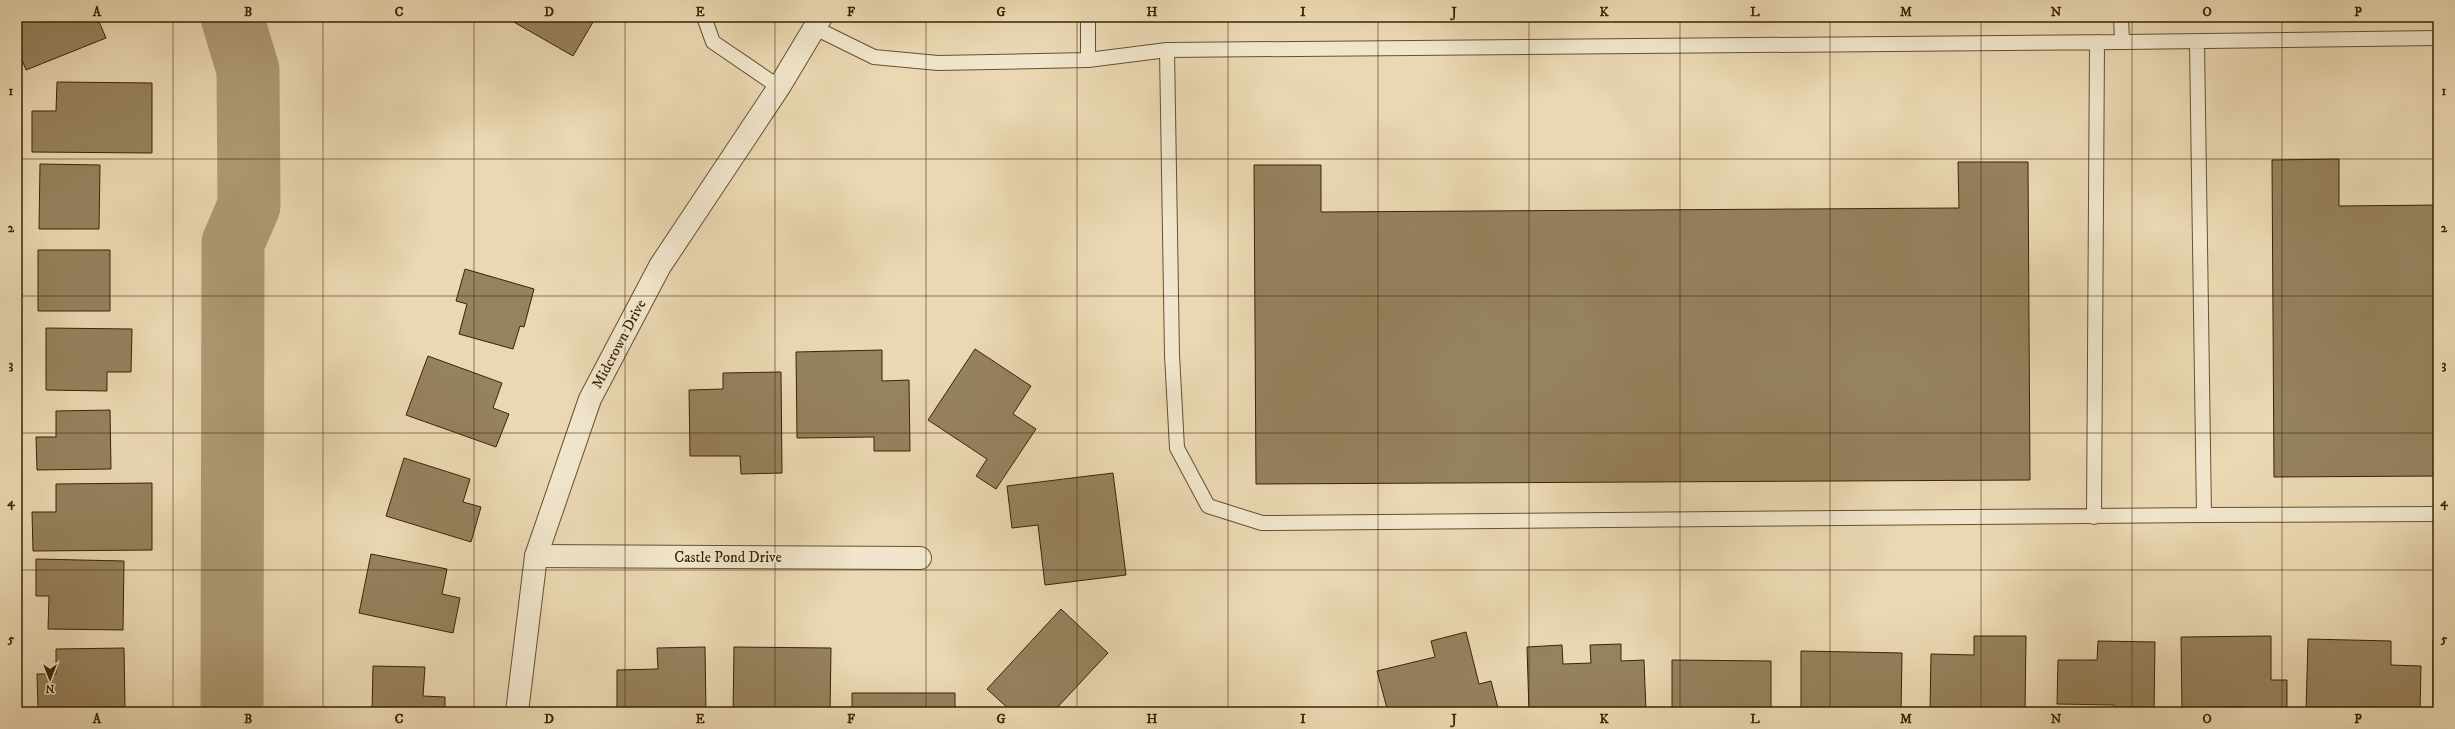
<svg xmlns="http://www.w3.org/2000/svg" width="2455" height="729" font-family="'IM FELL DW Pica',serif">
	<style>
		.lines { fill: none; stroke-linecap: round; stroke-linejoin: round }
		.river { stroke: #ae9b76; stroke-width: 63 }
		.building { fill: #96825e; stroke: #3a2403 }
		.service-casing { stroke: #66512f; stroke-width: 16 }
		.minor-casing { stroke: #66512f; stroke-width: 24 }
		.tertiary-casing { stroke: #66512f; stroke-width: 24 }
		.service { stroke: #f1e6cd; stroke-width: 14 }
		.minor { stroke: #f1e6cd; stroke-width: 22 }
		.tertiary { stroke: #f1e6cd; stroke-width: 22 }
		.grid { fill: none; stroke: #3a2403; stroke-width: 1; stroke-opacity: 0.55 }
		.labels { text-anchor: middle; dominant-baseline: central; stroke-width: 4; stroke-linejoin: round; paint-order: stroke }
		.street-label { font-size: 15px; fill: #3a2403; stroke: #f1e6cd }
		.neatline { fill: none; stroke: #3a2403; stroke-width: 1.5 }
		.grid-label { font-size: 13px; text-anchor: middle; font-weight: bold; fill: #3a2403 }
	</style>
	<rect width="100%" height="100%" fill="#ead8b2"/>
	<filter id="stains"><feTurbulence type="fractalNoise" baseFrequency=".005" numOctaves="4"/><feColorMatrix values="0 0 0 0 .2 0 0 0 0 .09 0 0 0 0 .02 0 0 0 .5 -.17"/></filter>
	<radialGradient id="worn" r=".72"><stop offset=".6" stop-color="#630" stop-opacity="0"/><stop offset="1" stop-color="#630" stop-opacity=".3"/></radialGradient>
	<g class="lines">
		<path class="river" d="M 232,712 L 233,243 L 249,206 L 248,70 L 232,17"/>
	</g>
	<path class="building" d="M 17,17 L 97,17 L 106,38 L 26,70 L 17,47 Z
		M 505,17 L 596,17 L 573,56 Z
		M 57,82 L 152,83 L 152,153 L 32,152 L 32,111 L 56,111 Z
		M 2339,159 L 2339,206 L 2438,205 L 2438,476 L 2274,477 L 2272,160 Z
		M 1958,162 L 2028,162 L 2030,480 L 1256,484 L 1254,165 L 1321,165 L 1321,212 L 1959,208 Z
		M 40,164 L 100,165 L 99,229 L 39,229 Z
		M 38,250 L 110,250 L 110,311 L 38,311 Z
		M 465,269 L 534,289 L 524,327 L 520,326 L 513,349 L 459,334 L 467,304 L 456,301 Z
		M 46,328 L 132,329 L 131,372 L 107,372 L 107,391 L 46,390 Z
		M 975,349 L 1031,386 L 1013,414 L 1036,429 L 996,489 L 976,476 L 987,459 L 928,420 Z
		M 882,350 L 882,381 L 909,380 L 910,451 L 874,451 L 874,437 L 797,438 L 796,352 Z
		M 428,356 L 502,383 L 493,408 L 509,414 L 496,447 L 406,415 Z
		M 781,372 L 782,473 L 741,474 L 740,456 L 690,456 L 689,390 L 723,389 L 723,373 Z
		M 110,410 L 111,469 L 37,470 L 36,437 L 56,437 L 56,411 Z
		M 404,458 L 470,479 L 463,502 L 481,507 L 471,542 L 386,516 Z
		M 1113,473 L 1126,575 L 1045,585 L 1038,525 L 1012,528 L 1007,486 Z
		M 152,483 L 152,550 L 33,551 L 32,512 L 56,512 L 56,484 Z
		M 371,554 L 447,569 L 442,594 L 460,598 L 453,633 L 359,613 Z
		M 36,559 L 124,561 L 123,630 L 48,629 L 49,596 L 36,596 Z
		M 1061,609 L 1108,653 L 1053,712 L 1012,712 L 987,689 Z
		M 1466,632 L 1479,684 L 1491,681 L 1499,712 L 1388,712 L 1377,671 L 1435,657 L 1431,641 Z
		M 1974,636 L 2026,636 L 2025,712 L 1930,711 L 1931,654 L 1974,655 Z
		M 2271,636 L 2271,680 L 2287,680 L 2287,712 L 2245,712 L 2245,707 L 2224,707 L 2224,712 L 2182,712 L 2181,637 Z
		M 2308,639 L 2391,641 L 2391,665 L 2421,666 L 2420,711 L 2306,712 Z
		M 2098,641 L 2155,642 L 2154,712 L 2114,712 L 2114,705 L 2057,704 L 2058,660 L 2097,660 Z
		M 2433,641 L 2438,641 L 2438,712 L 2433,712 Z
		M 1621,644 L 1621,661 L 1644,660 L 1646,712 L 1529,712 L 1527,647 L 1562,645 L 1563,664 L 1591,663 L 1590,645 Z
		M 705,647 L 706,712 L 617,712 L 617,670 L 658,669 L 657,648 Z
		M 734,647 L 831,648 L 830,712 L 733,712 Z
		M 124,648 L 125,707 L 38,708 L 37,674 L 56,674 L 56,649 Z
		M 1801,651 L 1902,653 L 1901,712 L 1801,712 Z
		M 1672,660 L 1771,661 L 1771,708 L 1713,708 L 1713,712 L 1672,712 Z
		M 373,666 L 425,667 L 423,696 L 445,697 L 445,712 L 372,712 Z
		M 852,693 L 955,693 L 955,712 L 852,712 Z"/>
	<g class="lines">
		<defs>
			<path id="service" d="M 704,17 L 713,42 L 779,87
				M 1088,17 L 1088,60
				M 2121,17 L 2122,42 L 2438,38
				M 815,28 L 874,57 L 938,63 L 1088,60 L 1167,50 L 2122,42
				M 2197,42 L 2204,515 L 2438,514
				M 1167,50 L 1172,355 L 1177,448 L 1208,506 L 1262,523 L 2204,515
				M 2094,517 L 2097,42"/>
			<path id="minor" d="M 536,556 L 920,558"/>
			<path id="tertiary" d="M 517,712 L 536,556 L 590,399 L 660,266 L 779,87 L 821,17"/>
		</defs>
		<use href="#service" class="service-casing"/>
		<use href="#minor" class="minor-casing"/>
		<use href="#tertiary" class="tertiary-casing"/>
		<use href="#service" class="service"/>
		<use href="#minor" class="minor"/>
		<use href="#tertiary" class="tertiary"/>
	</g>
	<path class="grid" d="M 173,17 L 173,712M 323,17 L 323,712M 474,17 L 474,712M 625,17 L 625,712M 775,17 L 775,712M 926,17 L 926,712M 1077,17 L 1077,712M 1228,17 L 1228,712M 1378,17 L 1378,712M 1529,17 L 1529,712M 1680,17 L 1680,712M 1830,17 L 1830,712M 1981,17 L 1981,712M 2132,17 L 2132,712M 2282,17 L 2282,712M 17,159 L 2438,159M 17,296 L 2438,296M 17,433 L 2438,433M 17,570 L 2438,570"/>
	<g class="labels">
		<g class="street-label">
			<text transform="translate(619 344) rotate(-62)">Midcrown Drive</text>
			<text x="728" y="557">Castle Pond Drive</text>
		</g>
	</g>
	<rect width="2455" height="729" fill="none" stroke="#ead8b2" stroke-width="44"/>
	<g transform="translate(50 679) rotate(180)" stroke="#f1e6cd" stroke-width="3" paint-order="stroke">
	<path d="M0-3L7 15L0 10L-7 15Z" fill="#3a2403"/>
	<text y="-6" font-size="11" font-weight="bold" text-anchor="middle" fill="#3a2403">N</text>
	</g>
	<rect x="22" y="22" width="2411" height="685" class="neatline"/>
	<g class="grid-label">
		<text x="97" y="16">A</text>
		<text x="248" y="16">B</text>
		<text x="399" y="16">C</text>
		<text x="549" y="16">D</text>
		<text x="700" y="16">E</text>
		<text x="851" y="16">F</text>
		<text x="1001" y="16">G</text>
		<text x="1152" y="16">H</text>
		<text x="1303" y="16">I</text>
		<text x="1454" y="16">J</text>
		<text x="1604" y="16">K</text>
		<text x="1755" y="16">L</text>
		<text x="1906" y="16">M</text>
		<text x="2056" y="16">N</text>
		<text x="2207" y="16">O</text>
		<text x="2358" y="16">P</text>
		<text x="11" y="95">1</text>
		<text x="2444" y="95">1</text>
		<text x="11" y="232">2</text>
		<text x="2444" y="232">2</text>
		<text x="11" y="369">3</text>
		<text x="2444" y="369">3</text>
		<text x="11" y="506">4</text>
		<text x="2444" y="506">4</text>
		<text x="11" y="643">5</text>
		<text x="2444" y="643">5</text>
		<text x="97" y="723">A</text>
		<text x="248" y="723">B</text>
		<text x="399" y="723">C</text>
		<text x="549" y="723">D</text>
		<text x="700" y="723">E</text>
		<text x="851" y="723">F</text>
		<text x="1001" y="723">G</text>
		<text x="1152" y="723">H</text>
		<text x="1303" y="723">I</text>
		<text x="1454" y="723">J</text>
		<text x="1604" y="723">K</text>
		<text x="1755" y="723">L</text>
		<text x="1906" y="723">M</text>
		<text x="2056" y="723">N</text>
		<text x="2207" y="723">O</text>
		<text x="2358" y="723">P</text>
	</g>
	<rect width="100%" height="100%" filter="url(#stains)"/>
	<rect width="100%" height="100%" fill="url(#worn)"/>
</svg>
